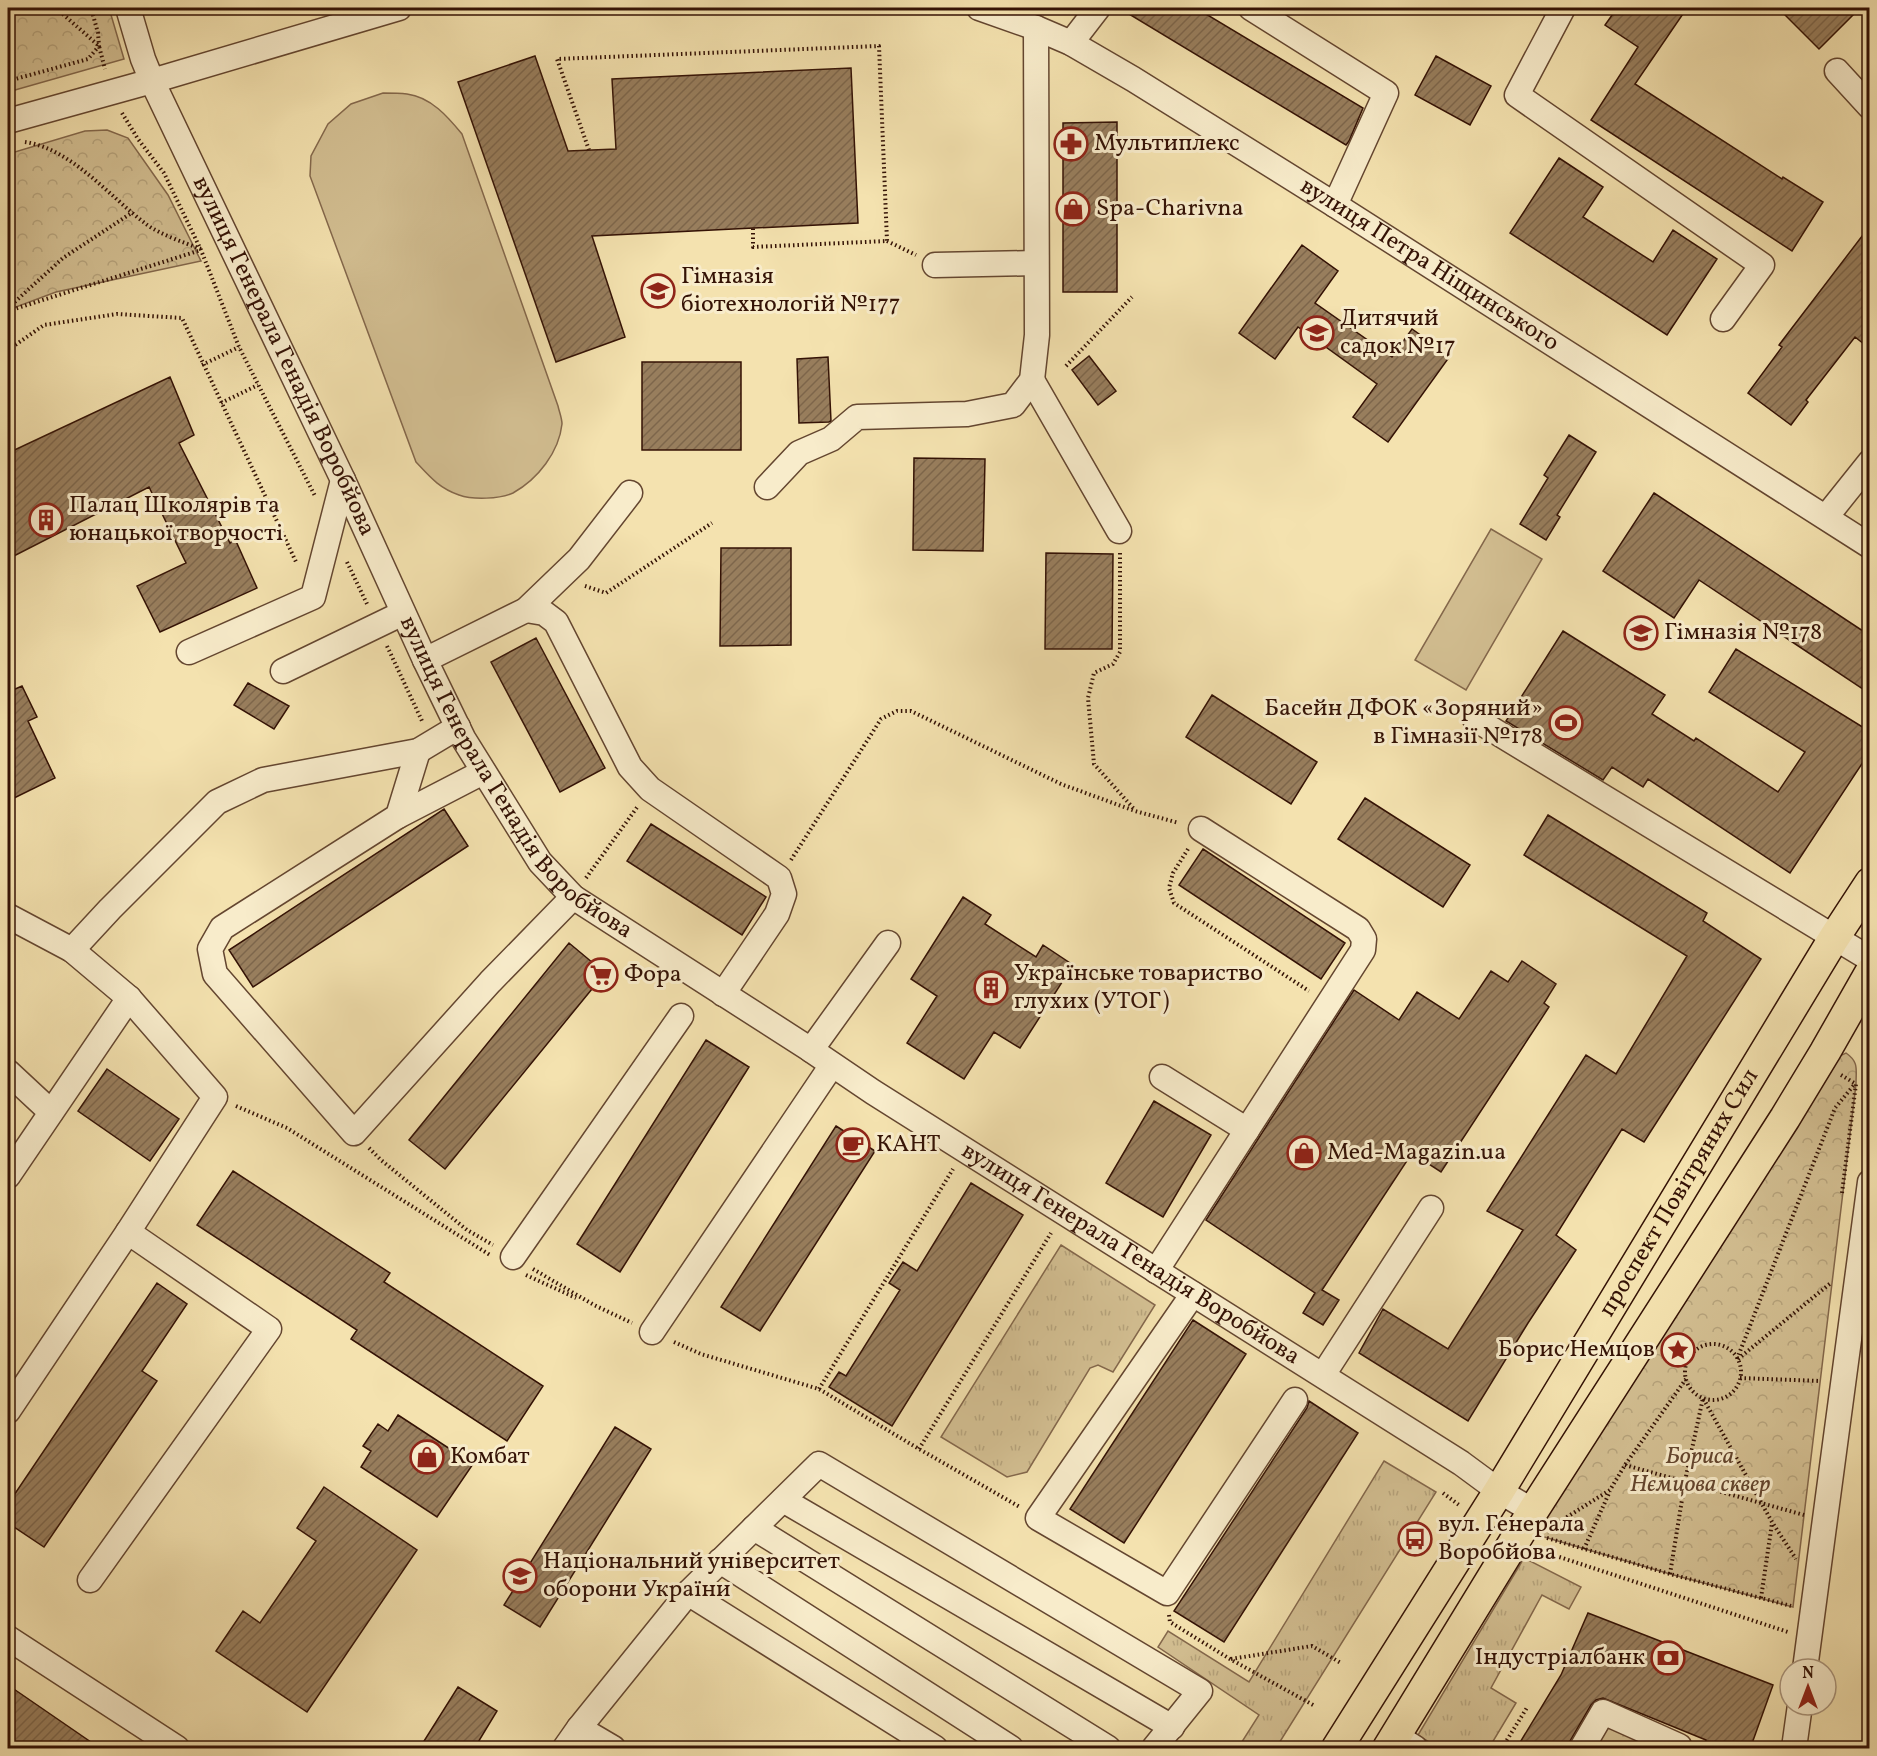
<svg xmlns="http://www.w3.org/2000/svg" width="1877" height="1756" font-family="Vollkorn,serif">
	<style>
		.grass { fill: url(#grass-tufts); stroke: #84684c; stroke-width: 1.5 }
		.park { fill: url(#park-crowns); stroke: #84684c; stroke-width: 1.5 }
		.pitch { fill: #d3bf92; stroke: #84684c; stroke-width: 1.5 }
		.building { fill: url(#building-hatch); stroke: #341205; stroke-width: 1.5 }
		.lines { fill: none; stroke-linecap: round; stroke-linejoin: round }
		.minor-casing { stroke: #644630; stroke-width: 27 }
		.major-casing { stroke: #341205; stroke-width: 33 }
		.path { stroke: #341205; stroke-width: 4; stroke-dasharray: 1.5 3; stroke-linecap: butt }
		.minor { stroke: #f8eccb; stroke-width: 24 }
		.major { stroke: #f4e2af; stroke-width: 30 }
		.labels { text-anchor: middle; dominant-baseline: central; stroke-width: 6; stroke-linejoin: round; paint-order: stroke }
		.poi-label { font-size: 24px; fill: #341205; stroke: #f8eccb; text-anchor: start }
		.street-label { font-size: 24px; fill: #341205; stroke: #f8eccb }
		.park-label { font-size: 24px; font-style: italic; fill: #64462f; stroke: #f8eccb }
	</style>
	<defs>
		<pattern id="grass-tufts" width="24" height="20" patternUnits="userSpaceOnUse" patternTransform="scale(1.5)"><rect width="24" height="20" fill="#d3bf92"/><path d="M3 7l-1-3M5 7V3M7 7l1-3M15 17l-1-3M17 17v-4M19 17l1-3" fill="none" stroke="#b6a37c"/></pattern>
		<pattern id="park-crowns" width="20" height="18" patternUnits="userSpaceOnUse" patternTransform="scale(1.5)"><rect width="20" height="18" fill="#d3bf92"/><path d="M2 6a3 3 0 1 1 6 0M12 15a3 3 0 1 1 6 0" fill="none" stroke="#b6a37c"/></pattern>
		<pattern id="building-hatch" width="6" height="6" patternUnits="userSpaceOnUse" patternTransform="scale(1.5)"><rect width="6" height="6" fill="#987e5d"/><path d="M-1 1l2-2M0 6l6-6M5 7l2-2" fill="none" stroke="#7d664b"/></pattern>
	</defs>
	<rect width="100%" height="100%" fill="#f4e2af"/>
	<filter id="stains"><feTurbulence type="fractalNoise" baseFrequency=".00333" numOctaves="4"/><feColorMatrix values="0 0 0 0 .2 0 0 0 0 .09 0 0 0 0 .02 0 0 0 .5 -.17"/></filter>
	<radialGradient id="worn" r=".72"><stop offset=".6" stop-color="#630" stop-opacity="0"/><stop offset="1" stop-color="#630" stop-opacity=".3"/></radialGradient>
	<path class="grass" d="M 1061,1245 L 1155,1305 L 1113,1372 L 1098,1365 L 1090,1368 L 1027,1472 L 1007,1477 L 941,1437 Z
		M 1384,1461 L 1436,1492 L 1276,1748 L 1238,1748 L 1259,1715 L 1158,1647 L 1168,1631 L 1249,1682 Z
		M 1524,1558 L 1581,1587 L 1569,1609 L 1542,1595 L 1491,1688 L 1516,1703 L 1489,1748 L 1438,1748 L 1418,1735 Z"/>
	<path class="park" d="M 8,8 L 109,8 L 124,59 L 8,92 Z
		M 107,130 L 128,138 L 168,195 L 201,261 L 56,292 L 8,310 L 8,154 L 85,131 Z
		M 1846,1053 C 1859,1062 1856,1069 1856,1084 L 1793,1607 L 1670,1574 L 1541,1536 L 1531,1537 L 1835,1058 Z
		M 1615,1726 L 1662,1748 L 1589,1748 L 1605,1729 Z"/>
	<path class="pitch" d="M 383,93 C 391,93 399,93 407,94 C 431,97 448,117 462,134 L 558,406 C 559,411 562,418 562,424 C 559,452 538,479 513,493 C 500,499 473,500 459,495 C 439,488 430,477 416,462 L 310,176 L 311,156 L 328,124 L 351,104 Z
		M 1491,529 L 1542,559 L 1466,690 L 1415,660 Z"/>
	<path class="building" d="M 1119,8 L 1196,8 L 1363,108 L 1349,141 L 1346,145 Z
		M 1617,8 L 1687,8 L 1635,84 L 1782,179 L 1783,177 L 1823,202 L 1792,251 L 1591,120 L 1638,47 L 1605,25 Z
		M 1778,8 L 1860,8 L 1819,49 Z
		M 535,56 L 568,151 L 616,149 L 612,79 L 851,68 L 858,223 L 592,236 L 625,337 L 556,362 L 458,82 Z
		M 1436,56 L 1491,86 L 1470,125 L 1415,95 Z
		M 1117,122 L 1117,292 L 1063,292 L 1063,123 Z
		M 1559,158 L 1603,187 L 1583,217 L 1653,262 L 1673,230 L 1717,259 L 1667,335 L 1510,233 Z
		M 1869,227 L 1869,348 L 1855,337 L 1806,400 L 1808,402 L 1791,425 L 1748,393 L 1782,347 L 1779,345 Z
		M 1302,245 L 1338,271 L 1315,303 L 1392,357 L 1412,329 L 1450,356 L 1388,442 L 1353,417 L 1377,384 L 1298,327 L 1275,359 L 1239,333 Z
		M 1089,356 L 1116,391 L 1098,405 L 1072,370 Z
		M 828,357 L 831,421 L 829,422 L 799,423 L 797,359 Z
		M 642,362 L 741,362 L 741,450 L 642,450 Z
		M 170,377 L 194,435 L 179,443 L 230,543 L 235,539 L 257,588 L 160,632 L 137,586 L 186,563 L 149,487 L 8,559 L 8,453 Z
		M 1569,435 L 1596,452 L 1557,515 L 1560,517 L 1546,540 L 1520,524 L 1548,478 L 1544,475 Z
		M 914,458 L 985,459 L 983,551 L 913,550 Z
		M 1654,493 L 1869,635 L 1869,693 L 1699,580 L 1674,618 L 1603,571 Z
		M 721,548 L 791,548 L 791,645 L 720,646 Z
		M 1046,553 L 1113,554 L 1112,649 L 1045,649 Z
		M 1563,631 L 1665,695 L 1652,714 L 1694,741 L 1696,738 L 1778,792 L 1805,752 L 1709,692 L 1736,649 L 1869,731 L 1869,753 L 1790,873 L 1648,779 L 1643,787 L 1612,767 L 1603,780 L 1506,721 Z
		M 536,638 L 605,768 L 560,792 L 491,662 Z
		M 8,679 L 13,690 L 22,686 L 37,717 L 28,721 L 55,778 L 8,801 Z
		M 248,683 L 289,706 L 274,729 L 234,705 Z
		M 1212,695 L 1317,762 L 1291,804 L 1186,737 Z
		M 1365,798 L 1470,865 L 1443,907 L 1338,839 Z
		M 444,809 L 468,846 L 253,987 L 229,950 Z
		M 1548,815 L 1707,913 L 1703,921 L 1761,959 L 1644,1142 L 1622,1129 L 1556,1235 L 1576,1250 L 1528,1323 L 1468,1421 L 1359,1353 L 1383,1309 L 1448,1349 L 1523,1230 L 1487,1211 L 1586,1055 L 1616,1074 L 1687,956 L 1524,855 Z
		M 651,824 L 766,897 L 742,935 L 627,861 Z
		M 1203,849 L 1345,943 L 1321,979 L 1179,885 Z
		M 963,897 L 991,915 L 985,924 L 1036,957 L 1043,945 L 1073,965 L 1020,1048 L 994,1032 L 964,1079 L 907,1043 L 937,996 L 911,979 Z
		M 569,943 L 605,973 L 445,1169 L 409,1140 Z
		M 1522,961 L 1556,984 L 1544,1003 L 1549,1007 L 1441,1172 L 1412,1153 L 1322,1290 L 1339,1300 L 1323,1325 L 1303,1313 L 1315,1293 L 1206,1220 L 1354,990 L 1399,1020 L 1417,992 L 1459,1019 L 1491,971 L 1508,982 Z
		M 706,1040 L 749,1067 L 620,1272 L 577,1244 Z
		M 107,1069 L 179,1119 L 150,1161 L 78,1111 Z
		M 1154,1101 L 1211,1135 L 1163,1217 L 1106,1183 Z
		M 836,1126 L 875,1151 L 760,1331 L 721,1307 Z
		M 233,1171 L 390,1273 L 384,1282 L 543,1386 L 507,1441 L 351,1339 L 357,1330 L 197,1225 Z
		M 971,1183 L 1023,1215 L 892,1426 L 829,1387 L 839,1372 L 846,1376 L 900,1290 L 889,1283 L 903,1262 L 917,1271 Z
		M 157,1283 L 187,1304 L 142,1371 L 157,1381 L 44,1547 L 8,1523 L 8,1504 Z
		M 1193,1320 L 1246,1354 L 1124,1543 L 1070,1509 Z
		M 1309,1401 L 1358,1433 L 1224,1642 L 1174,1611 L 1307,1408 Z
		M 398,1415 L 473,1464 L 437,1517 L 361,1467 L 371,1451 L 363,1446 L 378,1424 L 388,1431 Z
		M 615,1427 L 651,1449 L 540,1627 L 504,1605 Z
		M 324,1487 L 417,1550 L 307,1712 L 216,1651 L 243,1611 L 260,1623 L 316,1541 L 297,1528 Z
		M 1588,1613 L 1773,1685 L 1750,1749 L 1704,1749 L 1706,1740 L 1603,1698 L 1596,1700 L 1591,1705 L 1570,1741 L 1568,1749 L 1516,1749 L 1561,1675 Z
		M 8,1685 L 101,1749 L 8,1749 Z
		M 458,1687 L 497,1711 L 474,1749 L 419,1749 Z"/>
	<g class="lines">
		<defs>
			<g id="minor">
				<path id="s1" d="M 128,8 L 143,59 L 152,81 L 343,480 L 425,660 L 463,738 L 540,862 L 573,897 L 811,1050 L 873,1092 L 1461,1463 L 1499,1491 L 1533,1511"/>
				<path id="s2" d="M 979,8 L 1036,28 L 1071,43 L 1133,79 L 1335,205 L 1870,546"/>
				<path d="M 1251,8 L 1386,93 L 1335,205"/>
				<path d="M 1563,8 L 1517,95 L 1762,265 L 1723,319"/>
				<path d="M 1071,43 L 1098,8"/>
				<path d="M 1837,71 L 1870,107"/>
				<path d="M 8,121 L 152,81 L 399,8"/>
				<path d="M 935,265 L 1035,263"/>
				<path d="M 1032,380 L 1119,531"/>
				<path d="M 767,487 L 799,453 L 831,439 L 857,417 L 967,414 L 1013,405 L 1032,380 L 1037,335 L 1036,28"/>
				<path d="M 1826,517 L 1870,462"/>
				<path d="M 526,610 L 544,613 L 556,622 L 630,767 L 650,789 L 779,878 L 784,894 L 777,914 L 723,994"/>
				<path d="M 189,652 L 313,597 L 343,480"/>
				<path d="M 425,660 L 526,610 L 579,559 L 630,493"/>
				<path d="M 283,671 L 403,613"/>
				<path d="M 1475,719 L 1870,959"/>
				<path d="M 418,751 L 398,816 L 222,928 L 210,949 L 215,974 L 354,1133 L 490,982 L 573,897"/>
				<path d="M 398,816 L 483,772"/>
				<path d="M 8,916 L 72,950 L 129,998 L 215,1097 L 128,1232 L 8,1411"/>
				<path d="M 72,950 L 110,909 L 217,802 L 263,780 L 418,751 L 458,727"/>
				<path d="M 811,1050 L 888,943"/>
				<path d="M 8,1072 L 51,1112"/>
				<path d="M 1162,1077 L 1247,1130"/>
				<path d="M 8,1176 L 129,998"/>
				<path d="M 513,1257 L 681,1016"/>
				<path d="M 1156,1271 L 1363,950 L 1364,939 L 1358,929 L 1201,829"/>
				<path d="M 1193,1294 L 1038,1518 L 1167,1593 L 1295,1400"/>
				<path d="M 652,1332 L 832,1065"/>
				<path d="M 1323,1375 L 1431,1208"/>
				<path d="M 783,1500 L 1172,1727"/>
				<path d="M 754,1528 L 1108,1748"/>
				<path d="M 720,1561 L 1011,1748"/>
				<path d="M 90,1580 L 269,1329 L 128,1232"/>
				<path d="M 688,1593 L 935,1748"/>
				<path d="M 8,1638 L 177,1748"/>
				<path d="M 1805,1669 L 1870,1182"/>
				<path d="M 579,1728 L 613,1748"/>
				<path d="M 1396,1736 L 1415,1748"/>
				<path d="M 565,1748 L 579,1728 L 688,1593 L 819,1464 L 1200,1691 L 1154,1748"/>
				<path d="M 1582,1748 L 1603,1712 L 1679,1746 L 1679,1748"/>
				<path d="M 1794,1748 L 1800,1705"/>
			</g>
			<g id="major">
				<path id="s3" d="M 1337,1748 L 1499,1491 L 1834,938 L 1870,883"/>
				<path d="M 1388,1748 L 1533,1511 L 1785,1118 L 1825,1052 L 1870,973"/>
			</g>
		</defs>
		<use href="#minor" class="minor-casing"/>
		<use href="#major" class="major-casing"/>
		<path class="path" d="M 56,8 L 99,46 L 105,69
			M 8,81 L 88,59 L 99,46 L 98,33 L 91,8
			M 122,113 L 138,139 L 164,173 L 201,250 L 239,347 L 315,496
			M 25,142 C 72,149 110,197 146,224 C 159,234 185,243 201,249
			M 589,150 L 557,59 L 879,46 L 887,241 L 753,247 L 753,228
			M 887,241 L 916,255
			M 8,308 L 63,258 L 133,212
			M 8,311 L 201,250
			M 8,350 L 44,325 L 117,314 L 182,318 L 297,564
			M 202,365 L 239,347
			M 1066,366 L 1132,297
			M 221,403 L 258,385
			M 1120,553 L 1120,652 L 1113,664 L 1094,673 L 1088,698 L 1094,764 L 1134,809
			M 347,562 L 367,604
			M 585,586 L 606,593 L 712,523
			M 387,646 L 422,721
			M 1188,849 L 1173,873 L 1169,888 L 1174,903 L 1309,991
			M 791,860 L 881,719 L 897,711 L 911,711 L 1061,784 L 1135,811 L 1179,823
			M 586,878 L 638,806
			M 1841,1075 L 1856,1084
			M 236,1106 L 287,1128 L 490,1255
			M 369,1148 L 381,1160 L 467,1230 L 493,1245
			M 1842,1193 L 1856,1084
			M 533,1269 L 594,1305 L 632,1323
			M 526,1275 L 576,1298
			M 1671,1341 L 1690,1356
			M 674,1342 L 701,1354 L 819,1389 L 919,1449 L 1020,1507
			M1685 1372a28 28 0 1 1 56 0a28 28 0 1 1-56 0Z
			M 1737,1359 L 1835,1108 L 1854,1085
			M 1738,1359 L 1832,1282
			M 1740,1378 L 1820,1381
			M 819,1389 L 953,1169
			M 919,1449 L 1051,1233
			M 1625,1465 L 1804,1515
			M 1443,1493 L 1459,1505
			M 1559,1522 L 1610,1490 L 1625,1465 L 1686,1379
			M 1547,1538 L 1670,1574 L 1791,1606
			M 1584,1549 L 1610,1491
			M 1538,1550 L 1788,1632
			M 1670,1574 L 1685,1481 L 1703,1398 L 1772,1522 L 1796,1559
			M 1761,1598 L 1772,1523
			M 1169,1615 L 1170,1622 L 1230,1659 L 1315,1706
			M 1231,1659 L 1312,1646 L 1341,1663
			M 1502,1748 L 1528,1706"/>
		<use href="#minor" class="minor"/>
		<use href="#major" class="major"/>
	</g>
	<defs>
		<symbol id="pharmacy-ring" viewBox="-11 -11 22 22"><circle r="9.5" fill="#f8eccb" stroke="#8f2418" stroke-width="1.5"/><path d="M-2-6h4v4h4v4h-4v4h-4v-4h-4v-4h4Z" fill="#8f2418"/></symbol>
		<symbol id="shop-ring" viewBox="-11 -11 22 22"><circle r="9.5" fill="#f8eccb" stroke="#8f2418" stroke-width="1.5"/><path d="M-5-2.5h2.3a2.7 3.5 0 0 1 5.4 0H5L5.5 6h-11ZM-1.5-2.5h3a1.5 2.3 0 0 0-3 0Z" fill="#8f2418"/></symbol>
		<symbol id="school-ring" viewBox="-11 -11 22 22"><circle r="9.5" fill="#f8eccb" stroke="#8f2418" stroke-width="1.5"/><path d="M0-5L7-2L0 1L-7-2ZM-4 1L0 2.5L4 1V4Q0 6-4 4Z" fill="#8f2418"/></symbol>
		<symbol id="building-ring" viewBox="-11 -11 22 22"><circle r="9.5" fill="#f8eccb" stroke="#8f2418" stroke-width="1.5"/><path d="M-4-6H4V6H1V3H-1V6H-4ZM-2.5-4.3h1.7v1.8h-1.7ZM.8-4.3h1.7v1.8H.8ZM-2.5-1h1.7V.8h-1.7ZM.8-1h1.7V.8H.8Z" fill="#8f2418"/></symbol>
		<symbol id="stadium-ring" viewBox="-11 -11 22 22"><circle r="9.5" fill="#f8eccb" stroke="#8f2418" stroke-width="1.5"/><path d="M0-5a6.5 5 0 1 0 0 10a6.5 5 0 1 0 0-10ZM-3.5-1.8h7v3.6h-7Z" fill="#8f2418"/></symbol>
		<symbol id="supermarket-ring" viewBox="-11 -11 22 22"><circle r="9.5" fill="#f8eccb" stroke="#8f2418" stroke-width="1.5"/><path d="M-6-5.5h2.5l.6 2H6L4.5 2H-2.5L-4.4-4H-6ZM-1.5 3.2a1.3 1.3 0 1 0 .1 0ZM3 3.2a1.3 1.3 0 1 0 .1 0Z" fill="#8f2418"/></symbol>
		<symbol id="cafe-ring" viewBox="-11 -11 22 22"><circle r="9.5" fill="#f8eccb" stroke="#8f2418" stroke-width="1.5"/><path d="M-5.5-4.5H6V0H3Q3 3.5 0 3.5H-2.5Q-5.5 3.5-5.5 0ZM3-3.2v2h1.7v-2ZM-6 4.5H4V6H-6Z" fill="#8f2418"/></symbol>
		<symbol id="sight-ring" viewBox="-11 -11 22 22"><circle r="9.5" fill="#f8eccb" stroke="#8f2418" stroke-width="1.5"/><path d="M0-6L1.8-2.2L6-1.7L2.9 1.2L3.7 5.4L0 3.3L-3.7 5.4L-2.9 1.2L-6-1.7L-1.8-2.2Z" fill="#8f2418"/></symbol>
		<symbol id="bus-ring" viewBox="-11 -11 22 22"><circle r="9.5" fill="#f8eccb" stroke="#8f2418" stroke-width="1.5"/><path d="M-5-6H5V4H4V6H2V4H-2V6H-4V4H-5ZM-3.5-4V0h7V-4ZM-3.5 1.2v1.5H-2V1.2ZM2 1.2v1.5H3.5V1.2Z" fill="#8f2418"/></symbol>
		<symbol id="university-ring" viewBox="-11 -11 22 22"><circle r="9.5" fill="#f8eccb" stroke="#8f2418" stroke-width="1.5"/><path d="M0-5L7-2L0 1L-7-2ZM-4 1L0 2.5L4 1V4Q0 6-4 4Z" fill="#8f2418"/></symbol>
		<symbol id="bank-ring" viewBox="-11 -11 22 22"><circle r="9.5" fill="#f8eccb" stroke="#8f2418" stroke-width="1.5"/><path d="M-6-4H6V4H-6ZM0-2.3a2.3 2.3 0 1 0 0 4.6a2.3 2.3 0 1 0 0-4.6Z" fill="#8f2418"/></symbol>
	</defs>
	<g fill-rule="evenodd">
		<use href="#pharmacy-ring" x="1052" y="125" width="38" height="38"/>
		<use href="#shop-ring" x="1054" y="190" width="38" height="38"/>
		<use href="#school-ring" x="639" y="272" width="38" height="38"/>
		<use href="#school-ring" x="1298" y="314" width="38" height="38"/>
		<use href="#building-ring" x="27" y="501" width="38" height="38"/>
		<use href="#school-ring" x="1622" y="614" width="38" height="38"/>
		<use href="#stadium-ring" x="1547" y="704" width="38" height="38"/>
		<use href="#supermarket-ring" x="582" y="956" width="38" height="38"/>
		<use href="#building-ring" x="972" y="969" width="38" height="38"/>
		<use href="#cafe-ring" x="834" y="1126" width="38" height="38"/>
		<use href="#shop-ring" x="1285" y="1134" width="38" height="38"/>
		<use href="#sight-ring" x="1659" y="1331" width="38" height="38"/>
		<use href="#shop-ring" x="408" y="1438" width="38" height="38"/>
		<use href="#bus-ring" x="1396" y="1520" width="38" height="38"/>
		<use href="#university-ring" x="501" y="1557" width="38" height="38"/>
		<use href="#bank-ring" x="1649" y="1639" width="38" height="38"/>
	</g>
	<g class="labels">
		<g class="poi-label">
			<text x="1094" y="144">Мультиплекс</text>
			<text x="1096" y="209">Spa-Charivna</text>
			<text x="681" y="277">Гімназія<tspan x="681" dy="28">біотехнологій №177</tspan></text>
			<text x="1340" y="319">Дитячий<tspan x="1340" dy="28">садок №17</tspan></text>
			<text x="69" y="506">Палац Школярів та<tspan x="69" dy="28">юнацької творчості</tspan></text>
			<text x="1664" y="633">Гімназія №178</text>
			<text x="1543" y="709" text-anchor="end">Басейн ДФОК «Зоряний»<tspan x="1543" dy="28">в Гімназії №178</tspan></text>
			<text x="1014" y="974">Українське товариство<tspan x="1014" dy="28">глухих (УТОГ)</tspan></text>
			<text x="624" y="975">Фора</text>
			<text x="876" y="1145">КАНТ</text>
			<text x="1327" y="1153">Med-Magazin.ua</text>
			<text x="1655" y="1350" text-anchor="end">Борис Немцов</text>
			<text x="450" y="1457">Комбат</text>
			<text x="1438" y="1525">вул. Генерала<tspan x="1438" dy="28">Воробйова</tspan></text>
			<text x="543" y="1562">Національний університет<tspan x="543" dy="28">оборони України</tspan></text>
			<text x="1645" y="1658" text-anchor="end">Індустріалбанк</text>
		</g>
		<g class="street-label">
			<text stroke="none"><textPath href="#s2" startOffset="520">вулиця Петра Ніщинського</textPath></text>
			<text stroke="none"><textPath href="#s1" startOffset="382">вулиця Генерала Генадія Воробйова</textPath></text>
			<text stroke="none"><textPath href="#s1" startOffset="868">вулиця Генерала Генадія Воробйова</textPath></text>
			<text stroke="none"><textPath href="#s3" startOffset="652">проспект Повітряних Сил</textPath></text>
			<text stroke="none"><textPath href="#s1" startOffset="1660">вулиця Генерала Генадія Воробйова</textPath></text>
		</g>
		<g class="park-label">
			<text x="1700" y="1457">Бориса<tspan x="1700" dy="28">Нємцова сквер</tspan></text>
		</g>
	</g>
	<rect width="1877" height="1756" fill="none" stroke="#f4e2af" stroke-width="30"/>
	<rect x="9" y="9" width="1859" height="1738" fill="none" stroke="#341205" stroke-width="3"/>
	<rect x="15" y="15" width="1847" height="1726" fill="none" stroke="#341205" stroke-width="1.5"/>
	<g transform="translate(1808 1687)"><circle r="28" fill="#f8eccb" stroke="#aa957c" stroke-width="1.5"/>
	<path d="M0-4.5L10 22L0 15L-10 22Z" fill="#8f2418"/>
	<text y="-9" font-size="16" font-weight="bold" text-anchor="middle" fill="#341205">N</text>
	</g>
	<rect width="100%" height="100%" filter="url(#stains)"/>
	<rect width="100%" height="100%" fill="url(#worn)"/>
</svg>
